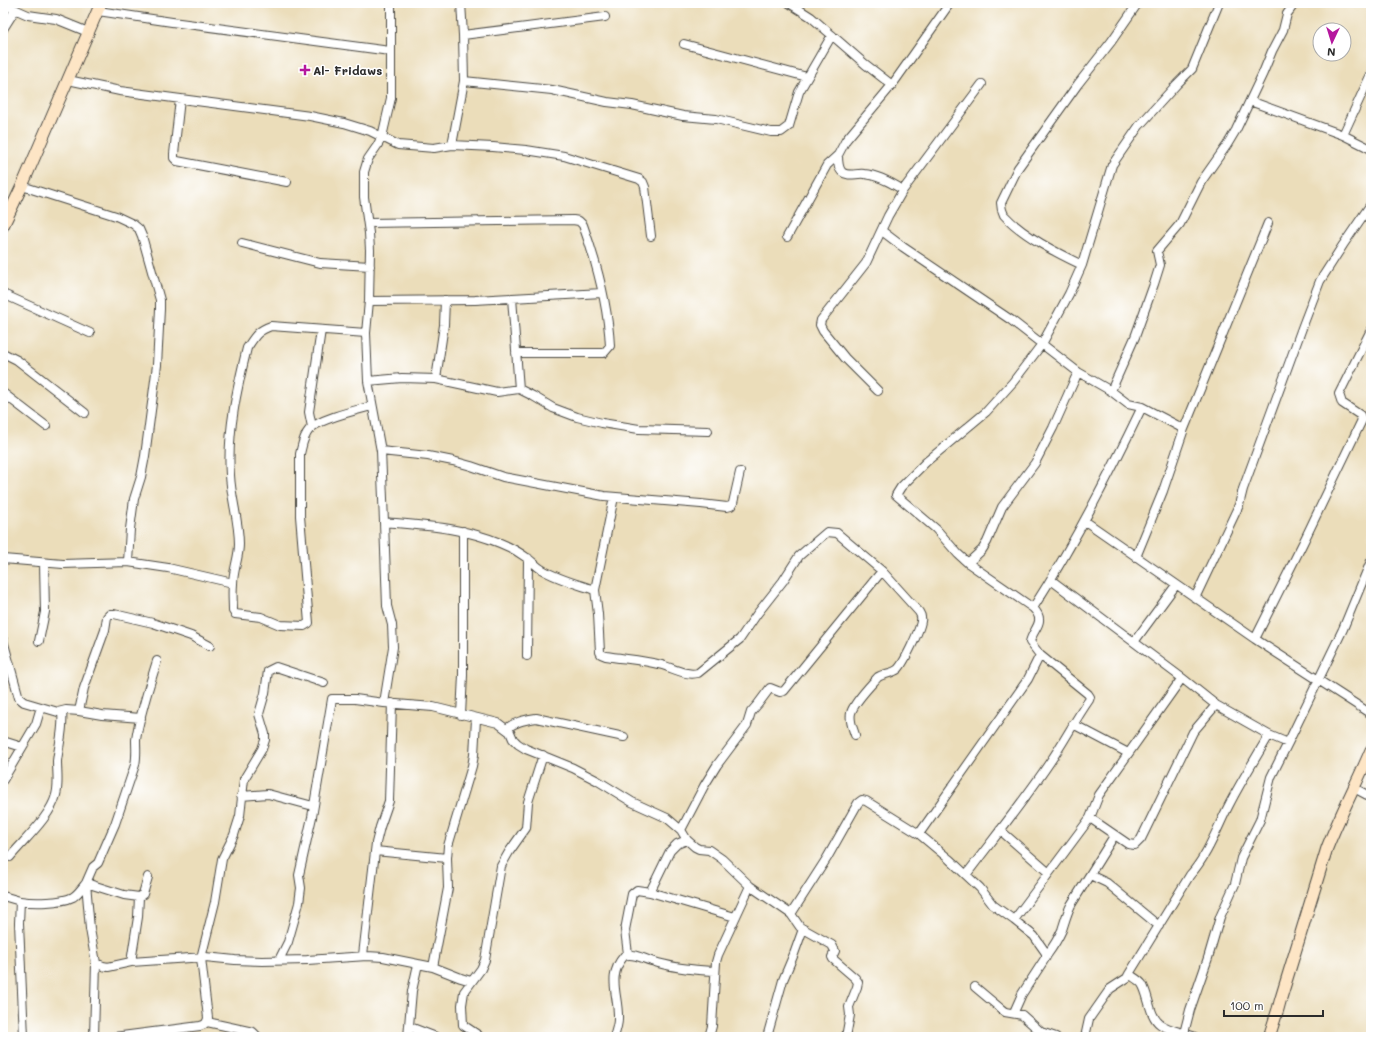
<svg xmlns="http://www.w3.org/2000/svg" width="1374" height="1040" font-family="Mali,sans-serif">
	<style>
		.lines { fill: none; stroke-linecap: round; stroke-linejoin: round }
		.street-casing { stroke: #484640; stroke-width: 10 }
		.secondary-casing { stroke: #484640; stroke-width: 13 }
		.street { stroke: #fff; stroke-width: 8 }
		.secondary { stroke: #fde5c5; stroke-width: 11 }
		.poi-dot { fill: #b5179e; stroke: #fff; stroke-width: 1.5 }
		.labels { text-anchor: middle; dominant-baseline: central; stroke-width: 3; stroke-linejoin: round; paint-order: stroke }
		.poi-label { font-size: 12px; font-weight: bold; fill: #2b2b2b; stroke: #fff; text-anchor: start }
	</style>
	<rect width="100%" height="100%" fill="#fff"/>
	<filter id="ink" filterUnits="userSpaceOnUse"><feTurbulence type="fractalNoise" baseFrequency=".025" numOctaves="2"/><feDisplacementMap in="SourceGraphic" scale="8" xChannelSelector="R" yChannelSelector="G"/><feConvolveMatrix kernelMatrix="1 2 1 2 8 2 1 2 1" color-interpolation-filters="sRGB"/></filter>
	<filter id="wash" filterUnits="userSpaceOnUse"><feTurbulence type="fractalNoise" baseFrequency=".012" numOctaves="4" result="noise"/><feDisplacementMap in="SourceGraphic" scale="16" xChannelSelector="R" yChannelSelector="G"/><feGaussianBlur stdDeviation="0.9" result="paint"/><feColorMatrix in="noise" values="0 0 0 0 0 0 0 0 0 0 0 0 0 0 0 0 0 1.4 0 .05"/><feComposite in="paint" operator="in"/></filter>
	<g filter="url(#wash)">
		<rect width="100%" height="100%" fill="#ebddba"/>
	</g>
	<g filter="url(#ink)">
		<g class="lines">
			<defs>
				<path id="street" d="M 391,3 L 391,98 L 382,137 L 377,146 L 368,159 L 364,172 L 364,197 L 369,233 L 370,250 L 369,301 L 366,333 L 368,381 L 381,451 L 384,522 C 426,526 461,527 500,543 C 510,547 519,552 527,558 C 532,561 536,566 541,569 C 557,579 577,584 595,590 L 598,614 L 600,652 L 601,654 L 606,656 C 624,659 643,660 662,665 C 673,668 685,676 698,673 L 740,639 L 757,614 L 783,581 L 799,556 L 827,532 L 837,533 L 882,571 L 919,612 C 921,615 922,617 921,621 C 920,630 904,663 898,669 C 892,674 884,673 878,677 C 870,686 854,702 851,713 C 849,721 853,728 855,735
					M 789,3 L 811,17 L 865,64 L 892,85
					M 3,4 L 28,15 L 56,19 L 88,32
					M 98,11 L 172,22 L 390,51
					M 3,29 L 15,10
					M 463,35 L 605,17
					M 684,44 L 807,77
					M 68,80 L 120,91 L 310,116 L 344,123 L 370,131 L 398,145 L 434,148 L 452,145 L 493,147 L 526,150 L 564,156 L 639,179 L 643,182 L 645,187 L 651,236
					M 464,81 L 552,90 L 607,102 L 632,105 L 683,116 L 716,119 L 771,132 L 781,132 L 789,126 L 799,92 L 832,35
					M 180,99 L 174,154 L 174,158 L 177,161 L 287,182
					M 1250,101 L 1343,135 L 1371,149
					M 1343,135 L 1371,74
					M 452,145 L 464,81 L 463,35 L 461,3
					M 838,155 C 838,161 838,168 842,172 C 848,177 857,173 864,174 C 877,175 892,183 903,190
					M 22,186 L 116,216 L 133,224 L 139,229 L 142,236 L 160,300 L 160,309 L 157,365 L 145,456 L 141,477 L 134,499 L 130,529 L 128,562
					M 368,223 L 573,220 L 579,221 L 583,225 C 597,264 608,305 610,346 L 604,353 L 516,353
					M 882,231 L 903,247 L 1011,320 L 1078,372 L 1111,391 L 1128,404 L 1142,407 L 1184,429
					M 787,237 L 827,165 L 838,155 L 846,140 L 892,85 L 950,3
					M 242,243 L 320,263 L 370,266
					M 1082,265 C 1057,253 1023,236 1004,215 C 1002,211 1001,208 1001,203 L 1018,168 L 1078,84 L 1111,42 L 1138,3
					M 3,294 L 90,333
					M 512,298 L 519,389
					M 369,301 L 475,300 L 602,293
					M 366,333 L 271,326 C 257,331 255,336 247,348 C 237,389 227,432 230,475 C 231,498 239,521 239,544 C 239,558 233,570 233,584 C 232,593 233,602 233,611 L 235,614 L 261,617 L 280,625 L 304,626 L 309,623 L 300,516 L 300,454 C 302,446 303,437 309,430 C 318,419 357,410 372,406
					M 3,353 L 17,360 L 85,413
					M 436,379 L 444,325 L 445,300
					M 368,381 L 402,378 L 436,379 L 497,392 L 519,389 L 533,396 L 553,408 L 577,417 L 602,423 L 639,429 L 708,431
					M 878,391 L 845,358 L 823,331 L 820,325 L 821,320 L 866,263 L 888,216 L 903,190 L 982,84
					M 1111,391 L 1135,337 L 1154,284 L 1160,265 L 1157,251 L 1180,224 L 1201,182 L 1227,145 L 1236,130 L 1263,73 L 1272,51 L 1283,30 L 1287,14 L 1295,3
					M 3,393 L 46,426
					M 312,427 L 309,412 L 321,330
					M 381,451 L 428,456 L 453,461 L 471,466 L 503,477 L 604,496 L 701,504 L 727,507 L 731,506 L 733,503 L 740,472
					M 1085,521 L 1255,639 L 1371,714
					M 1136,557 L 1163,491 L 1184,429 L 1268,223
					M 3,559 L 63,564 L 128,562 L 168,568 L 233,583
					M 968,563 L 982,550 L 987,542 L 1002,507 L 1035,463 L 1053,428 L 1078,372
					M 1051,580 L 1182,678 L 1216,705 L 1269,735 L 1288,743 L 1343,629 L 1371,561
					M 595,590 L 614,497
					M 1195,598 L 1239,505 L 1243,489 L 1302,328 L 1320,281 L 1343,245 L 1371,204
					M 1033,608 L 968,563 L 958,554 L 936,529 L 896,495 L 901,487 L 926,462 L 986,412 L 1013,382 L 1042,344 L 1069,294 L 1082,265 L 1112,165 L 1139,126 L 1177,84 L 1192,69 L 1219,3
					M 1255,639 L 1303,543 L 1362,420 L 1360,415 L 1342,403 L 1339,394 L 1371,330
					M 3,640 L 19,698 L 24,702 L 58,712 L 66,710 L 79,711 L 84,688 L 105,630 L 107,617 L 110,614 L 114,614 L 153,623 L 191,636 L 210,646
					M 39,641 L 45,612 L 44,563
					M 1134,642 L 1176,585
					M 527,656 L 528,558
					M 384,703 L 433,707 L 498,723 L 510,732 L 513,739 L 518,744 L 526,749 L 573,768 L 598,781 L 632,802 L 667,818 L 681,830 L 687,840 L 695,847 L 699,849 L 709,850 L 722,859 L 750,886 L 791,914 L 800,927 L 832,945 L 835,951 L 832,957 L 833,959 L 855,978 L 858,982 L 857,987 L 849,1007 L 850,1015 L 846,1037
					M 79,711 L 102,715 L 141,718
					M 461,715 L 463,675 L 463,531
					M 1073,724 L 1128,753
					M 506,729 C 516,721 525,720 536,718 L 624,737
					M 3,741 L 22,747
					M 3,780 L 36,724 L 41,707
					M 1354,788 L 1371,797
					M 241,796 L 268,794 L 313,806
					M 1090,818 L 1128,844 L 1135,845 L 1141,839 L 1193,732 L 1216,705
					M 681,830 L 704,786 L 717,765 L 747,725 L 751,712 L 758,704 L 770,688 L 780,692 L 784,691 L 882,571
					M 1000,830 L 1049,873
					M 919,834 L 1028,679 L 1040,655 L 1030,642 C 1033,628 1047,622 1033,608 C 1074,544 1109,476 1142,407
					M 375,851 L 447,858
					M 10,857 C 24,840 51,816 56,795 C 59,784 57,773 57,761 C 59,744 64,729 62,712
					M 966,875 C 994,838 1024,801 1050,762 C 1064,742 1075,720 1089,700 L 1090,697 L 1088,694 L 1040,655
					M 1090,875 L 1107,883 L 1159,926
					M 650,892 L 670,851 L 677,844 L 687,840
					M 3,896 L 20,901
					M 791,914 L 827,858 L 858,803 L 862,800 L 866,801 L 919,834 L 949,859 L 980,888 L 993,905 L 1014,920 L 1034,936 L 1046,953 L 1046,957 L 1022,994 L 1014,1012
					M 1014,920 L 1090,818 L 1099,795 L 1182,678
					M 628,954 L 625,930 L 632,894 L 637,890 L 650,892 L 735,917
					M 363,955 L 376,843 L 380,827 L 389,801 L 392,703
					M 1047,955 C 1053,947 1058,939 1062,930 C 1065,921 1067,913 1071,905 L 1114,836
					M 279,960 L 288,942 L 299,903 L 301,888 L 299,875 L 312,817 L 332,699 L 355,699 L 384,703 L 393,647 L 392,625 L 387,606 L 384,522
					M 131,962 L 138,917 L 139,897
					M 96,963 L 103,966 L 108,967 L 131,962 L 205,957 L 235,960 L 262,961 L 307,960 L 367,956 L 383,957 L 433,967 L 461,978 L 471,981
					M 433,967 L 448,888 L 447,858 L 448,846 L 472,766 L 474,755 L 476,719
					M 1129,974 L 1190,875 C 1208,855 1217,828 1229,805 C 1241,781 1256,758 1269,735
					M 975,987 L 1000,1008 L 1005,1012 L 1022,1015 L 1041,1032 L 1056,1037
					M 207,1022 L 253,1032 L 258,1037
					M 410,1027 L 436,1037
					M 24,1037 L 19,923 L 20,901 C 33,903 61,903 73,897 C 78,894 82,888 86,883 L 124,895 L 139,897 L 143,894 L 148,877
					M 94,1037 L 96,963 L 90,929 L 86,883 L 93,867 L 98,863 L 115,824 L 135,765 C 137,756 136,749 136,740 C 139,716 150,684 157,661
					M 114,1037 L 200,1026 C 205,1025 207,1023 208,1018 L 201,958 L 215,902 L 222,859 L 234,835 L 240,816 L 244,779 L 262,749 L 265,740 L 265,734 L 259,714 L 265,693 L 268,671 L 276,667 L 324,683
					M 408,1037 L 412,991 L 418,964
					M 479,1037 L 478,1035 L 463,1025 L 462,1005 L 464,992 L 481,969 L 485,960 L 501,866 L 509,852 L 526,828 L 528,802 L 543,755
					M 614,1037 C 616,1031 618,1025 618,1019 C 619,995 606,977 624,956 C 633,952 643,959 652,961 C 672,968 693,970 715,971
					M 709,1037 L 712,1026 L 716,962 L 718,955 L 750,886
					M 767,1037 L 783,980 L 794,954 L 803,929
					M 1085,1037 L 1089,1019 L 1110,989 L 1127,978 L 1129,974 C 1133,977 1139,980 1142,984 C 1149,995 1149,1016 1160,1024 C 1169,1031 1184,1032 1195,1037
					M 1183,1037 L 1190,1010 L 1208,958 L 1220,917 L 1235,884 L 1241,858 L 1260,820 L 1271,777 L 1288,743"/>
				<path id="secondary" d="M 3,226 L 22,186 L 101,3
					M 1269,1037 L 1278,1009 L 1281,998 L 1327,848 C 1340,815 1357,783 1371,750"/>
			</defs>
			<use href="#street" class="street-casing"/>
			<use href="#secondary" class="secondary-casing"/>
			<use href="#street" class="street"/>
			<use href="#secondary" class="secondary"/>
		</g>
	</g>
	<path class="poi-dot" d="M303 64h4v4h4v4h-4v4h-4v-4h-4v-4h4z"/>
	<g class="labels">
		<g class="poi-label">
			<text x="313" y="70">Al- Fridaws</text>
		</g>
	</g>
	<rect width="1374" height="1040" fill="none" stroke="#fff" stroke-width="16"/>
	<g transform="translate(1332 42) rotate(184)"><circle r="19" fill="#ffffff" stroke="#aaaaaa"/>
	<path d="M0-3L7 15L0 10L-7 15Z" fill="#b5179e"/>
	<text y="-6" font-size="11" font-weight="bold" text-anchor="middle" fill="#2b2b2b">N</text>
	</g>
	<path d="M1224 1010v6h99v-6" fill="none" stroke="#2b2b2b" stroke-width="2"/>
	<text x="1230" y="1010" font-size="12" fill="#2b2b2b" stroke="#ffffff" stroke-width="3" paint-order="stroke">100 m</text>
</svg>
